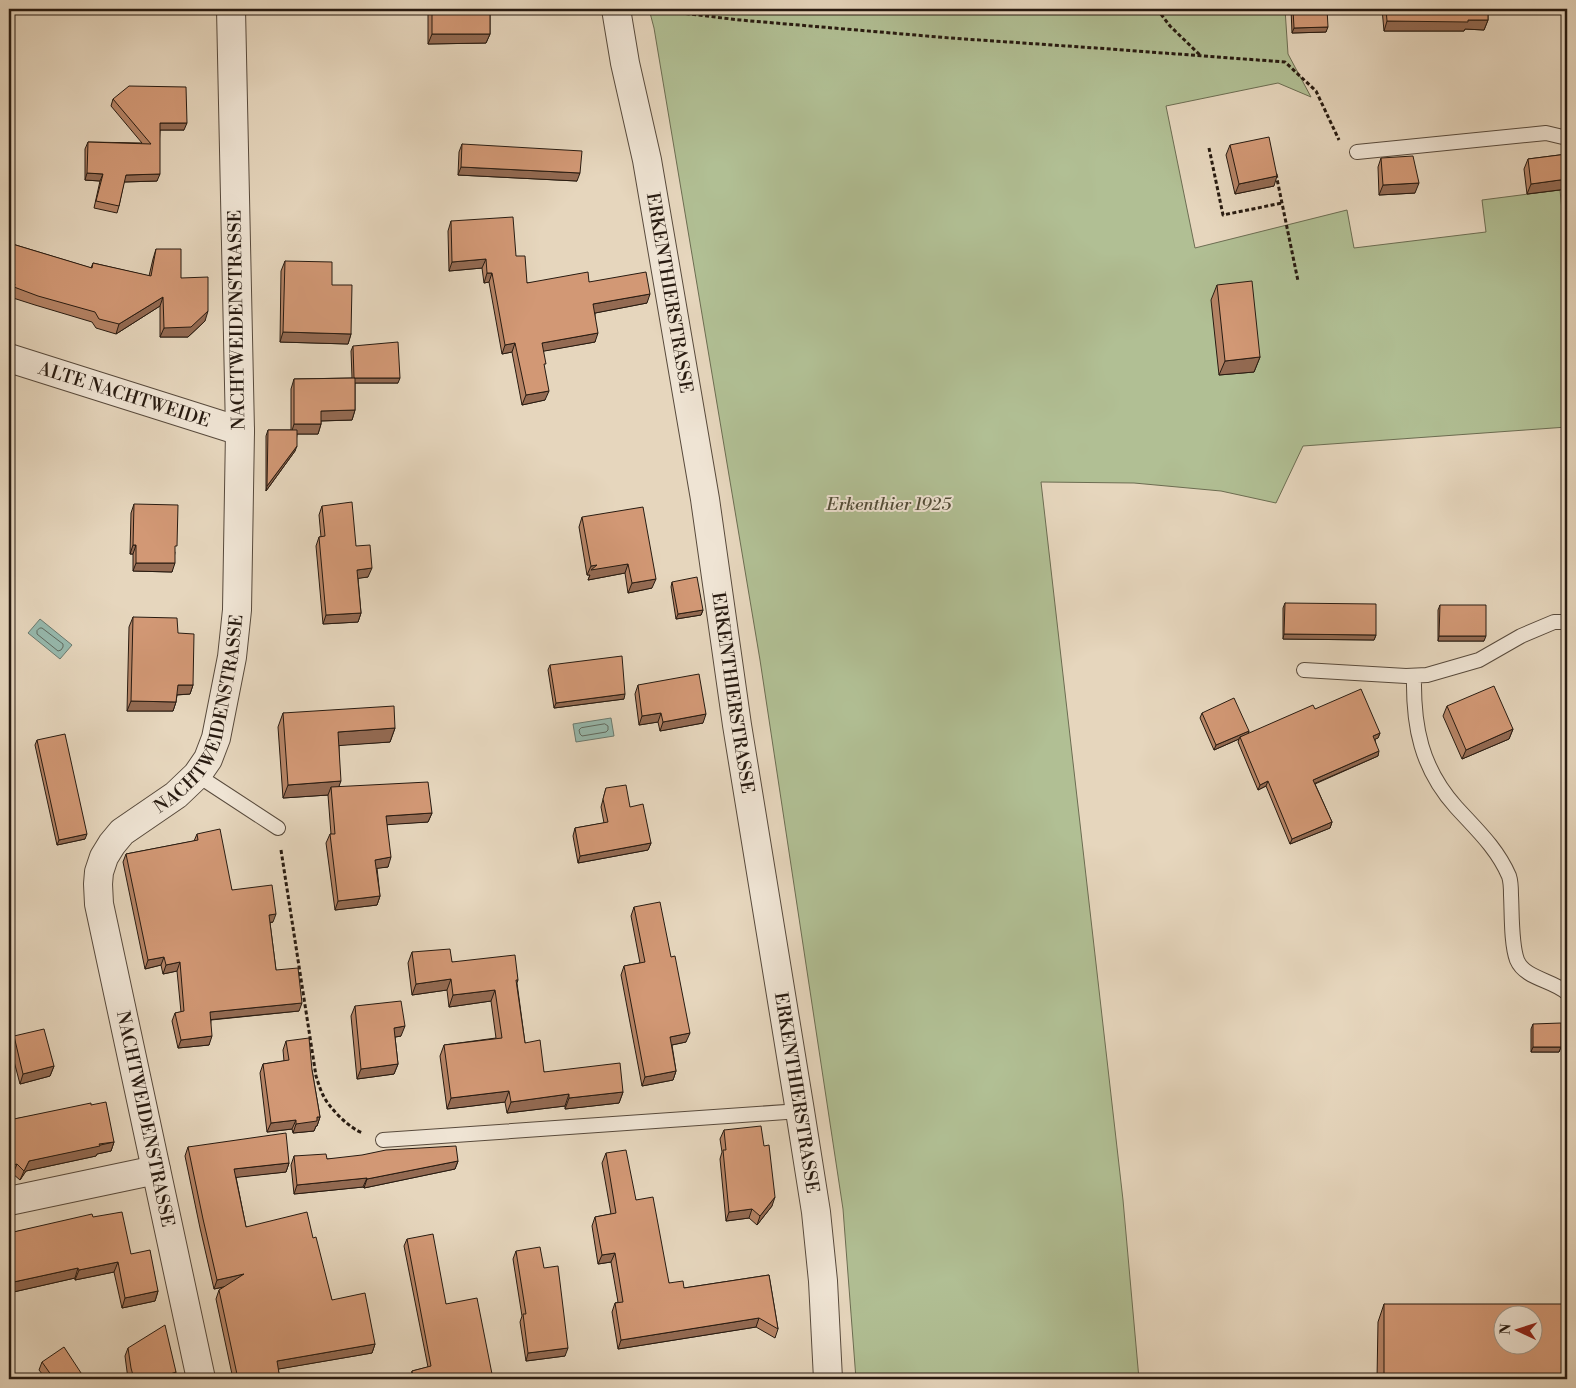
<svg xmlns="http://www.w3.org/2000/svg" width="1576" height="1388" font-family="'Libre Bodoni',serif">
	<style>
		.green { fill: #b1bf94; stroke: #6c6d52 }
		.water { fill: #97b9ad; stroke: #6b7a6f }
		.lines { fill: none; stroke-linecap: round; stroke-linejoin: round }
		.shore { stroke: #606a5f; stroke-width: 1 }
		.lane-casing { stroke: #584a3c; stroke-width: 16 }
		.street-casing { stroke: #584a3c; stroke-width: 30 }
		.path { stroke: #281b11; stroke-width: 3; stroke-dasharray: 4 2.5; stroke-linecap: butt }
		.lane { stroke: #efe4d4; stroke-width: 14 }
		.street { stroke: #efe4d4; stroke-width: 28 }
		.wall { fill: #b58365; stroke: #281b11 }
		.shaded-wall { fill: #936a52; stroke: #281b11 }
		.building { fill: #d29875; stroke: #281b11; fill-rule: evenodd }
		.labels { text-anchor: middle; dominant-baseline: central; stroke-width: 4; stroke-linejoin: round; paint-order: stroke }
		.street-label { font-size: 18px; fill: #281b11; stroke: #efe4d4 }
		.park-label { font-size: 18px; font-style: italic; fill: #514c38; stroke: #efe4d4 }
	</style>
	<rect width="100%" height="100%" fill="#e6d6bd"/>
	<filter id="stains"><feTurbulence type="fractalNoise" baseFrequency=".004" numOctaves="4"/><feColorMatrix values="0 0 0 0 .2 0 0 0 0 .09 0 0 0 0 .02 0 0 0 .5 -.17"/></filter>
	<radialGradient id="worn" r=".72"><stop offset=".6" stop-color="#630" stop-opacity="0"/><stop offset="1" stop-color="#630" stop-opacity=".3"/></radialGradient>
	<path class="green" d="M 649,9 L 1285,9 L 1288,54 L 1311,97 L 1278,83 L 1166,106 L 1195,248 L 1347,210 L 1354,248 L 1486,232 L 1482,200 L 1560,190 L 1567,263 L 1567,427 L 1303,446 L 1276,503 L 1221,491 L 1134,483 L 1041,482 L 1123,1200 L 1139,1379 L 856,1379 L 843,1209 L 760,660 L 654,28 Z"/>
	<path class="water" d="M 40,619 L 72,645 L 60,659 L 28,633 Z
		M 611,718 L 614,736 L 576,742 L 573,724 Z"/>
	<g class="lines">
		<path class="shore" d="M 40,628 L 42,628 L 63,644 L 63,647 L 61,650 L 58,651 L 37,634 L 37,631 Z
			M 605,724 L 608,726 L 608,730 L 606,732 L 582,736 L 580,734 L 579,730 L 581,728 Z"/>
		<defs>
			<path id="lane" d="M 1357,152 L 1546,133 L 1567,138
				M 1304,670 L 1406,676 L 1427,675 L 1479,660 L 1521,636 L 1554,622 L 1567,622
				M 1414,676 C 1413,726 1421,768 1456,807 C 1476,829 1497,848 1509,876 C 1511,882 1511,889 1511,895 C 1512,913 1511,944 1517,960 C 1525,979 1553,980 1567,993
				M 197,775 L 278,828
				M 383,1140 L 800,1111"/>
			<g id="street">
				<path id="s1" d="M 616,9 L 625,63 L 647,160 L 705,499 L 737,725 L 800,1111 L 816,1212 L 823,1281 L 828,1379"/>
				<path id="s2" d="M 9,358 L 240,431"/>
				<path d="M 9,1201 L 156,1170"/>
				<path id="s3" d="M 201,1379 L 99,904 L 98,884 L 99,872 L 104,857 L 112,844 L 122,832 L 176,795 L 197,775 L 208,759 L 216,738 L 232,657 L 237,610 L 240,431 L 231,9"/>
			</g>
		</defs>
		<use href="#lane" class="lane-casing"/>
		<use href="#street" class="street-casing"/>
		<path class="path" d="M 647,9 L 740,20 L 950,38 L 1096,48 L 1285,62 L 1316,91 L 1339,140
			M 1157,9 L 1170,26 L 1201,56
			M 1209,148 L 1223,215 L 1282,203
			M 1276,174 L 1298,281
			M 281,850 L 316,1076 C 318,1082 320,1089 323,1095 C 329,1108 350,1129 363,1133"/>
		<use href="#lane" class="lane"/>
		<use href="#street" class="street"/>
	</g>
	<path class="wall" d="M 428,9 L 490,9 L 490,34 L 486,43 L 428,44 Z
		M 1291,9 L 1327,9 L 1326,32 L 1292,33 Z
		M 1382,9 L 1488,9 L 1488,20 L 1484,30 L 1465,29 L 1464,31 L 1384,31 Z
		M 1567,85 L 1567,111 L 1563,91 L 1564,86 Z
		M 113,99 L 184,130 L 160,130 L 157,181 L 124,182 L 119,206 L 117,213 L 94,208 L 100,181 L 85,180 L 85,149 L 88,142 L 142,143 L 111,106 Z
		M 462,144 L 577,181 L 458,175 L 459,152 Z
		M 1230,145 L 1274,186 L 1235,194 L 1226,155 Z
		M 1567,154 L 1567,189 L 1527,194 L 1524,169 L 1528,159 Z
		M 1381,158 L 1415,193 L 1379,195 L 1378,167 Z
		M 451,221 L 516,256 L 527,283 L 589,282 L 647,303 L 595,313 L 595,342 L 543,351 L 545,400 L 522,405 L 512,352 L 502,354 L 489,282 L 484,283 L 482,268 L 449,271 L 448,231 Z
		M 9,243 L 91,268 L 93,263 L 149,276 L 153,259 L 156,249 L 181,278 L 205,321 L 188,337 L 160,337 L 160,306 L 116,334 L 96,328 L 92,322 L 35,305 L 10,297 L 11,294 L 9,293 Z
		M 285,261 L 332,285 L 351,334 L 348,344 L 280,342 L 281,271 Z
		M 1217,285 L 1260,357 L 1254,372 L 1219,375 L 1211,300 Z
		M 353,346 L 398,383 L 355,383 L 355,410 L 352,420 L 321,421 L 321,424 L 318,434 L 297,434 L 295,451 L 266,491 L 266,436 L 268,430 L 291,430 L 291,389 L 294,379 L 352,378 L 351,351 Z
		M 134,504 L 175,552 L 172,572 L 133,571 L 133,554 L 130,554 L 131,513 Z
		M 322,506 L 356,546 L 368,577 L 358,578 L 361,613 L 358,622 L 323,624 L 316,546 L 319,537 L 321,537 L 319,515 Z
		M 582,517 L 652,588 L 628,593 L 625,573 L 588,580 L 590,575 L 587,575 L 579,527 Z
		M 672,582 L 703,610 L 701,615 L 676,619 L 671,587 Z
		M 1285,603 L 1376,635 L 1374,640 L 1283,639 L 1283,608 Z
		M 1440,605 L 1484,641 L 1438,641 L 1438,610 Z
		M 133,617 L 178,633 L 193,685 L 190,694 L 177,695 L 176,702 L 173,711 L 127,711 L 129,627 Z
		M 550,665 L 624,699 L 554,708 L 548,670 Z
		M 638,685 L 703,723 L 660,731 L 658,722 L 639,725 L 635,694 Z
		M 1447,706 L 1513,729 L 1509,739 L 1462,759 L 1443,716 Z
		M 1315,709 L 1380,733 L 1378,738 L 1375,739 L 1378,756 L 1315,784 L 1332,822 L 1330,828 L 1290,844 L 1266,786 L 1258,790 L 1238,742 L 1239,739 L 1214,750 L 1200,718 L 1202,713 L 1249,731 L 1248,734 Z
		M 283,713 L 395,728 L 390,742 L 339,745 L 339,787 L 432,813 L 428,822 L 387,824 L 388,867 L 377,868 L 380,896 L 377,905 L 335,910 L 326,843 L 330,834 L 331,834 L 328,795 L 283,798 L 278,727 Z
		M 37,740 L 85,839 L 57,845 L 35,745 Z
		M 606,788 L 630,807 L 651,843 L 648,850 L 578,863 L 573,836 L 575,828 L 604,823 L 601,807 Z
		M 197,834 L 232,890 L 273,922 L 270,923 L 276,970 L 299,1011 L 211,1020 L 209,1045 L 178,1048 L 172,1021 L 175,1013 L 181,1012 L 177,971 L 163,974 L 161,965 L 145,969 L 123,862 L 126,854 L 194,841 Z
		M 634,907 L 686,1042 L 672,1045 L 676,1071 L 673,1080 L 642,1086 L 621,975 L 624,966 L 640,963 L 631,916 Z
		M 412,952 L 452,962 L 518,980 L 517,983 L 525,1043 L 544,1072 L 623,1092 L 619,1103 L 565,1109 L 565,1106 L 507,1113 L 505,1102 L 447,1109 L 440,1056 L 444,1045 L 496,1038 L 491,1001 L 449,1007 L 447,990 L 412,995 L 408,963 Z
		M 355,1006 L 401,1036 L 395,1037 L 398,1064 L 394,1074 L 357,1079 L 351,1016 Z
		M 1533,1024 L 1561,1047 L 1559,1052 L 1531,1052 L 1531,1029 Z
		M 14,1036 L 54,1066 L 50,1076 L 20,1084 L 10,1046 Z
		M 286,1041 L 312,1070 L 320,1117 L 317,1126 L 316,1126 L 314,1131 L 293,1133 L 292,1129 L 267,1132 L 260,1073 L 263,1064 L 284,1061 L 283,1050 Z
		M 91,1105 L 114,1142 L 111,1151 L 97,1154 L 96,1156 L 26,1171 L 20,1180 L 13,1174 L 9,1120 Z
		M 724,1130 L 764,1146 L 772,1206 L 757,1225 L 749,1218 L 726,1221 L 720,1159 L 722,1152 L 720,1139 Z
		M 188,1147 L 289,1163 L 286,1172 L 236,1177 L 246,1227 L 313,1238 L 332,1300 L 375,1344 L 372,1353 L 278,1369 L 280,1379 L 233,1379 L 216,1299 L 219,1290 L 224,1287 L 214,1289 L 200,1228 L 185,1156 Z
		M 606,1153 L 636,1200 L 669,1283 L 684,1288 L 769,1275 L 778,1329 L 775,1338 L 756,1327 L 618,1349 L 612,1312 L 615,1303 L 618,1302 L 611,1262 L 598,1264 L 592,1226 L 595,1217 L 611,1214 L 602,1163 Z
		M 294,1156 L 327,1159 L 458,1161 L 455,1169 L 364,1188 L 363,1187 L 294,1194 L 291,1165 Z
		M 93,1217 L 131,1254 L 158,1291 L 155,1301 L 122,1308 L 114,1272 L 75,1280 L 75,1278 L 9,1293 L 9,1233 Z
		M 407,1239 L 446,1304 L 493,1379 L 410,1379 L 410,1378 L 412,1371 L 428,1367 L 404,1246 Z
		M 516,1251 L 565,1356 L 526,1361 L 520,1322 L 522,1316 L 513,1259 Z
		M 1384,1304 L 1567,1379 L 1377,1379 L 1378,1322 Z
		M 128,1348 L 176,1372 L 173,1379 L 128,1379 L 125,1356 Z
		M 42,1362 L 85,1379 L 46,1379 L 39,1370 Z"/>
	<path class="shaded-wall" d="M 1468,20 L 1488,20 L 1484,30 L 1465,29 L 1464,31 L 1384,31 L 1387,21 Z
		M 1328,27 L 1326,32 L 1292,33 L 1294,28 Z
		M 432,34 L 490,34 L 486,43 L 428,44 Z
		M 160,123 L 187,123 L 184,130 L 157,130 Z
		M 461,167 L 580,173 L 577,181 L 458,175 Z
		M 87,173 L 103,174 L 100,181 L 85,180 Z
		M 160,174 L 157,181 L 123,182 L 126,175 Z
		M 1277,176 L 1274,186 L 1235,194 L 1239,184 Z
		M 1567,179 L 1567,189 L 1527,194 L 1531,184 Z
		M 1419,183 L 1415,193 L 1379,195 L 1383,185 Z
		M 486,259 L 482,268 L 449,271 L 452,262 Z
		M 487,273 L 492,273 L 489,282 L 484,283 Z
		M 650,294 L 647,303 L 590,314 L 593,304 Z
		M 163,297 L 160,306 L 116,334 L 119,324 Z
		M 208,311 L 205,321 L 188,337 L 160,337 L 164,328 Z
		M 283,332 L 351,334 L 348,344 L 280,342 Z
		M 598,333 L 595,342 L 539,352 L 542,343 Z
		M 515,343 L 512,352 L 502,354 L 505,345 Z
		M 1260,357 L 1254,372 L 1219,375 L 1225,361 Z
		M 354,378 L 400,378 L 398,383 L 352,383 Z
		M 549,391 L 545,400 L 522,405 L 526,395 Z
		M 355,410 L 352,420 L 317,421 L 321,411 Z
		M 294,424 L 321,424 L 318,434 L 291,434 Z
		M 297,446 L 295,451 L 266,491 L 267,486 Z
		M 133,545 L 136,545 L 133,554 L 130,554 Z
		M 136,563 L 175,563 L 172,572 L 133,571 Z
		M 628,564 L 625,573 L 588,580 L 590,575 L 587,575 L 591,566 L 597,565 Z
		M 372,568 L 368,577 L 354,579 L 357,570 Z
		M 656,579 L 652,588 L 628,593 L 632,583 Z
		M 703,610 L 701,615 L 676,619 L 678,614 Z
		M 361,613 L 358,622 L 323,624 L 326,615 Z
		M 1284,634 L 1376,635 L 1374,640 L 1283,639 Z
		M 1439,636 L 1486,636 L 1484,641 L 1438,641 Z
		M 178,685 L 193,685 L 190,694 L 174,695 Z
		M 625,694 L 624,699 L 554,708 L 556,703 Z
		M 131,701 L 176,702 L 173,711 L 127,711 Z
		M 661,713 L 658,722 L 639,725 L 642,716 Z
		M 706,714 L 703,723 L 660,731 L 663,722 Z
		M 395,728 L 390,742 L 333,746 L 338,732 Z
		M 1513,729 L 1509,739 L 1462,759 L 1466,750 Z
		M 1249,731 L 1247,736 L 1240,737 L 1239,739 L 1214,750 L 1216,745 Z
		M 1380,733 L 1378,738 L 1371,741 L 1373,736 Z
		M 1379,751 L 1378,756 L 1311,785 L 1313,780 Z
		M 341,781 L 336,794 L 331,787 L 328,795 L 283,798 L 288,785 Z
		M 1268,781 L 1266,786 L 1258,790 L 1260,785 Z
		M 432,813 L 428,822 L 383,825 L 386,816 Z
		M 1332,822 L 1330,828 L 1290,844 L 1292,839 Z
		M 87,834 L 85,839 L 57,845 L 59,840 Z
		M 651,843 L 648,850 L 578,863 L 580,856 Z
		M 391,857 L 388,867 L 372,869 L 375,860 Z
		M 380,896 L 377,905 L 335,910 L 338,901 Z
		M 276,914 L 273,922 L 266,923 L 269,915 Z
		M 164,957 L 161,965 L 145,969 L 148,960 Z
		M 180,962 L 177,971 L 163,974 L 166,965 Z
		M 451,979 L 447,990 L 412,995 L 416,984 Z
		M 495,990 L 491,1001 L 449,1007 L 453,995 Z
		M 302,1003 L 299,1011 L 207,1020 L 210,1012 Z
		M 405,1026 L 401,1036 L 390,1038 L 394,1028 Z
		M 690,1033 L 686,1042 L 667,1046 L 670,1037 Z
		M 212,1036 L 209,1045 L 178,1048 L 181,1040 Z
		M 1533,1047 L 1561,1047 L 1559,1052 L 1531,1052 Z
		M 398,1064 L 394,1074 L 357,1079 L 361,1069 Z
		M 54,1066 L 50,1076 L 20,1084 L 23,1074 Z
		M 676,1071 L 673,1080 L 642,1086 L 645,1077 Z
		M 509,1091 L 505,1102 L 447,1109 L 451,1098 Z
		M 623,1092 L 619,1103 L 565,1109 L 569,1098 Z
		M 569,1094 L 565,1106 L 507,1113 L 511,1102 Z
		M 317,1117 L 320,1117 L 317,1126 L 316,1126 L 314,1131 L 293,1133 L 296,1124 Z
		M 296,1120 L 292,1129 L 267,1132 L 271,1123 Z
		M 114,1142 L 111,1151 L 97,1154 L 96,1156 L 26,1171 L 20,1180 L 24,1171 L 29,1161 Z
		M 458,1161 L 455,1169 L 364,1188 L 367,1179 Z
		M 289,1163 L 286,1172 L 231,1178 L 234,1169 Z
		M 17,1164 L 13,1174 L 9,1175 L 9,1166 Z
		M 367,1178 L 363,1187 L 294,1194 L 297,1185 Z
		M 775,1197 L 772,1206 L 757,1225 L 760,1216 Z
		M 752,1209 L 749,1218 L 726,1221 L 729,1212 Z
		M 615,1253 L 611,1262 L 598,1264 L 602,1255 Z
		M 118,1262 L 114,1272 L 75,1280 L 79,1270 Z
		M 78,1268 L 75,1278 L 9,1293 L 9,1283 Z
		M 244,1274 L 241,1283 L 214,1289 L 217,1280 Z
		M 158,1291 L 155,1301 L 122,1308 L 125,1298 Z
		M 759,1318 L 756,1327 L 618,1349 L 621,1340 Z
		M 375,1344 L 372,1353 L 273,1370 L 277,1361 Z
		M 568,1348 L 565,1356 L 526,1361 L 528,1353 Z
		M 176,1372 L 173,1379 L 168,1379 L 170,1374 Z"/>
	<path class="building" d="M 432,9 L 490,9 L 490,34 L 432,34 Z
		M 1293,9 L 1327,9 L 1328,27 L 1294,28 Z
		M 1386,9 L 1488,9 L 1488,20 L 1468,20 L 1468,22 L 1387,21 Z
		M 1567,85 L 1567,98 L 1564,86 Z
		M 129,86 L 186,87 L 187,123 L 160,123 L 160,174 L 126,175 L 119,206 L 96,201 L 103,174 L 87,173 L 88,142 L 151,144 L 113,99 Z
		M 1269,137 L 1277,176 L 1239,184 L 1230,145 Z
		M 462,144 L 582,151 L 580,173 L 461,167 Z
		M 1567,154 L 1567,179 L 1531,184 L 1528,159 Z
		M 1413,156 L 1419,183 L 1383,185 L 1381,158 Z
		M 513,217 L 516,256 L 525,256 L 527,283 L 588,272 L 589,282 L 646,272 L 650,294 L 593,304 L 598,333 L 542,343 L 546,364 L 544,364 L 549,391 L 526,395 L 515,343 L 505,345 L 492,273 L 487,273 L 486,259 L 452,262 L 451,221 Z
		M 9,243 L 92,268 L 93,263 L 151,276 L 156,249 L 181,249 L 181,278 L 208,277 L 208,311 L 191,327 L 164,328 L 163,297 L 119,324 L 99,319 L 95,312 L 38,296 L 14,287 L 15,284 L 9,282 Z
		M 285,261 L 332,262 L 332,285 L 352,285 L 351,334 L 283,332 Z
		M 1252,281 L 1260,357 L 1225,361 L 1217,285 Z
		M 398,342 L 400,378 L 354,378 L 353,346 Z
		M 355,378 L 355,410 L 321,411 L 321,424 L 294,424 L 294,379 Z
		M 268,430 L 297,430 L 297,446 L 267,486 Z
		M 352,502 L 356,546 L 370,545 L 372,568 L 357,570 L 361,613 L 326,615 L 319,537 L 325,536 L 322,506 Z
		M 134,504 L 178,505 L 177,546 L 175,546 L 175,563 L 136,563 L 136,545 L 133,545 Z
		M 643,507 L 656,579 L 632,583 L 628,564 L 591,570 L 597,565 L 591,566 L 582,517 Z
		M 697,577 L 703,610 L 678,614 L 672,582 Z
		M 1285,603 L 1376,604 L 1376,635 L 1284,634 Z
		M 1440,605 L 1486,605 L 1486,636 L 1439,636 Z
		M 133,617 L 177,618 L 178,633 L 194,634 L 193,685 L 178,685 L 176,702 L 131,701 Z
		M 622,656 L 625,694 L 556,703 L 550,665 Z
		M 699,674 L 706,714 L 663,722 L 661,713 L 642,716 L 638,685 Z
		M 1494,686 L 1513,729 L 1466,750 L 1447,706 Z
		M 1361,689 L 1380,733 L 1373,736 L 1379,751 L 1313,780 L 1332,822 L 1292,839 L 1268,781 L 1260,785 L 1240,737 L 1313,705 L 1315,709 Z
		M 1234,698 L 1249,731 L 1216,745 L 1202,713 Z
		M 394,706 L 395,728 L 338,732 L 341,781 L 288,785 L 283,713 Z
		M 65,734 L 87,834 L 59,840 L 37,740 Z
		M 428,782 L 432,813 L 386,816 L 391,857 L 375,860 L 380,896 L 338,901 L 330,834 L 335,834 L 331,787 Z
		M 626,785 L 630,807 L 643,804 L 651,843 L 580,856 L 575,828 L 608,822 L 603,799 L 606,788 Z
		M 220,829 L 232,890 L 272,885 L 276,914 L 269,915 L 276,970 L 298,968 L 302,1003 L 210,1012 L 212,1036 L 181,1040 L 175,1013 L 184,1011 L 180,962 L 166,965 L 164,957 L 148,960 L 126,854 L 198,840 L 197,834 Z
		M 660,902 L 671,957 L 675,956 L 690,1033 L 670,1037 L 676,1071 L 645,1077 L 624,966 L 645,962 L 634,907 Z
		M 450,949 L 452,962 L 515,955 L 518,980 L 516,980 L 525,1043 L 540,1040 L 544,1072 L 620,1063 L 623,1092 L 569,1098 L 569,1094 L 511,1102 L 509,1091 L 451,1098 L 444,1045 L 502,1038 L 495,990 L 453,995 L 451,979 L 416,984 L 412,952 Z
		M 401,1001 L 405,1026 L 394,1028 L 398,1064 L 361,1069 L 355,1006 Z
		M 1561,1023 L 1561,1047 L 1533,1047 L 1533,1024 Z
		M 44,1029 L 54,1066 L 23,1074 L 14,1036 Z
		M 309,1038 L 312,1070 L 320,1117 L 317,1117 L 317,1121 L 296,1124 L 296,1120 L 271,1123 L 263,1064 L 289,1060 L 286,1041 Z
		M 106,1102 L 114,1142 L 99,1144 L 100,1146 L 29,1161 L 24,1171 L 17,1164 L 9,1166 L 9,1120 L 91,1103 L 91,1105 Z
		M 761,1126 L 764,1146 L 769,1145 L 775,1197 L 760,1216 L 752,1209 L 729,1212 L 723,1150 L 726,1150 L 724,1130 Z
		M 286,1133 L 289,1163 L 234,1169 L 246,1227 L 307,1212 L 313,1238 L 316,1237 L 332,1300 L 365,1293 L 375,1344 L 277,1361 L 280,1379 L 238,1379 L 219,1290 L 244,1274 L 217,1280 L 203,1219 L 188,1147 Z
		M 456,1146 L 458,1161 L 367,1179 L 367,1178 L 297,1185 L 294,1156 L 326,1154 L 327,1159 L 362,1155 L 386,1150 Z
		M 626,1150 L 636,1200 L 653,1197 L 669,1283 L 683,1281 L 684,1288 L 769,1275 L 778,1329 L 759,1318 L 621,1340 L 615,1303 L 623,1302 L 615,1253 L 602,1255 L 595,1217 L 616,1213 L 606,1153 Z
		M 122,1212 L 131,1254 L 150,1250 L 158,1291 L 125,1298 L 118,1262 L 79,1270 L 78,1268 L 9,1283 L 9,1233 L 92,1214 L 93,1217 Z
		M 433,1234 L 446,1304 L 477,1298 L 493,1379 L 414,1379 L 412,1371 L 431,1366 L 407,1239 Z
		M 540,1247 L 544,1268 L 558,1266 L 568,1348 L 528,1353 L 523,1314 L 526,1314 L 516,1251 Z
		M 1384,1304 L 1567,1304 L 1567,1379 L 1384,1379 ZM 1504,1316 L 1534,1316 L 1534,1346 L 1504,1346 Z
		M 165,1325 L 176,1372 L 170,1374 L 172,1379 L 134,1379 L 131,1368 L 128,1348 Z
		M 64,1347 L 85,1379 L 54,1379 L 42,1362 Z"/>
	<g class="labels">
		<g class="street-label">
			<text stroke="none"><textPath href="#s1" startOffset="289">ERKENTHIERSTRASSE</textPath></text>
			<text transform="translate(237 320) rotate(-91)">NACHTWEIDENSTRASSE</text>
			<text stroke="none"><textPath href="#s2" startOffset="121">ALTE NACHTWEIDE</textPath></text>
			<text stroke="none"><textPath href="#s1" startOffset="694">ERKENTHIERSTRASSE</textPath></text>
			<text stroke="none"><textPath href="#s3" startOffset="716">NACHTWEIDENSTRASSE</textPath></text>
			<text stroke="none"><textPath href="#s1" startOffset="1099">ERKENTHIERSTRASSE</textPath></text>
			<text transform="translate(145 1119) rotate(78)">NACHTWEIDENSTRASSE</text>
		</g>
		<g class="park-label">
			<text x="889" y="504">Erkenthier 1925</text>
		</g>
	</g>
	<rect width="1576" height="1388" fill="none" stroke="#e6d6bd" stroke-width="30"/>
	<rect x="10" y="10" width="1556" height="1368" fill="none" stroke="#281b11" stroke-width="2.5"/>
	<rect x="15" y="15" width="1546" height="1358" fill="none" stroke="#281b11"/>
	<g transform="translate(1518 1330) rotate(274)"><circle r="24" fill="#efe4d4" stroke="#9f9486"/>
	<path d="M0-4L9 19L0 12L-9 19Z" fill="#8f2418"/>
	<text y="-8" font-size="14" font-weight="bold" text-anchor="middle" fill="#281b11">N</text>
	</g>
	<rect width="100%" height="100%" filter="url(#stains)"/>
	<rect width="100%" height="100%" fill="url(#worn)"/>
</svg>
